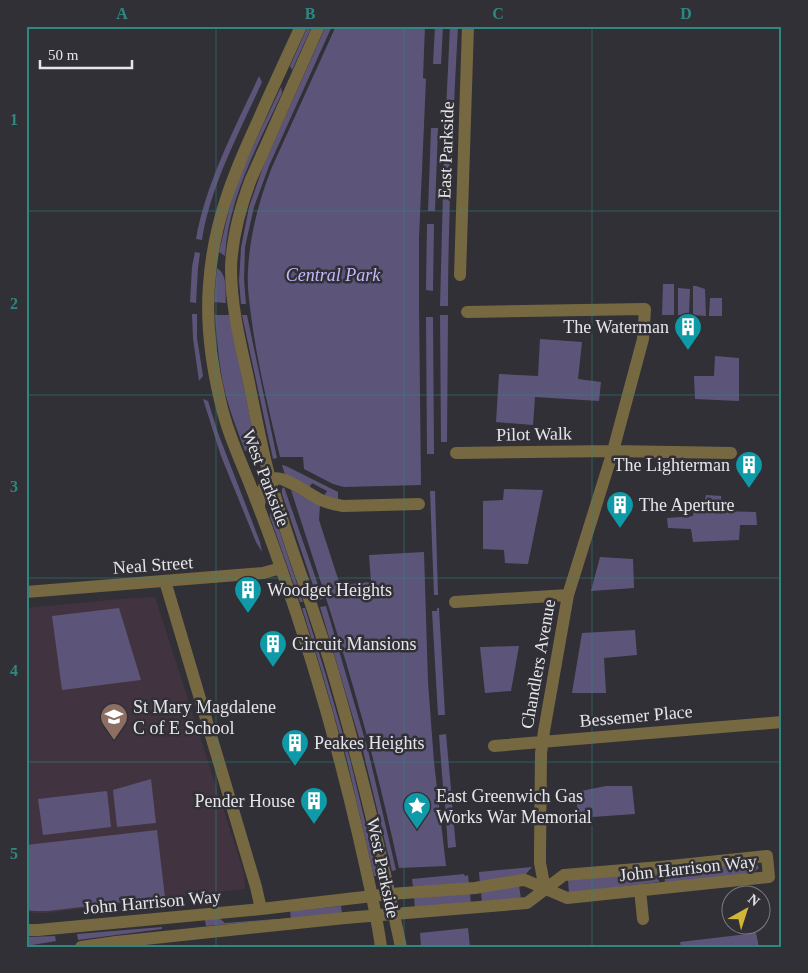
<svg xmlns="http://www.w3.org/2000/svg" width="808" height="973" font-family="'Times New Roman',serif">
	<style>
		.education { fill: #413340 }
		.green { fill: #5c5579 }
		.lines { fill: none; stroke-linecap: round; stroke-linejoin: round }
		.minor { stroke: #766942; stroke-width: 12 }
		.grid { fill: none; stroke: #2f8781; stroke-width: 1; stroke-opacity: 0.55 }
		.labels { text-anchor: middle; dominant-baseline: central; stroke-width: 5; stroke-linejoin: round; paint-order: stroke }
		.street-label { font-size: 18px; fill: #e6e6ea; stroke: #313036 }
		.park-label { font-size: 18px; font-style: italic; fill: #c5b8ff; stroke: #313036 }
		.poi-label { font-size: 18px; fill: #e6e6ea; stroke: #313036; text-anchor: start }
		.neatline { fill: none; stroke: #2f8781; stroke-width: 2 }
		.grid-label { font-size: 16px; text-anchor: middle; font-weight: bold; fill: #2f8781 }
	</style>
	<rect width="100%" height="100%" fill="#313036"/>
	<path class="education" d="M 155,597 L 244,873 L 245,889 L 47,913 L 34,913 L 26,912 L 26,608 L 120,599 Z"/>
	<path class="green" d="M 308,26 L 312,26 L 292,70 L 290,66 Z
		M 326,26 L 332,26 L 269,166 L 254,207 L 245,247 L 244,280 L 246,304 L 241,304 L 239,281 L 241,248 L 249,207 L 264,164 Z
		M 336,26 L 425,26 L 423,78 L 426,79 L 419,238 L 419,306 L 421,485 L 344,487 L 333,484 L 304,469 L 303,457 L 280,457 C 269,410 257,363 251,315 C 249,300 247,285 248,270 C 250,234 259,200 272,167 Z
		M 435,26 L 443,26 L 441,64 L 433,64 Z
		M 450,26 L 458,26 C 453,120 448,213 448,306 L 440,306 L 444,153 Z
		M 259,76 L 262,82 C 240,131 210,186 202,240 L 196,239 C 206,182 235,128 259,76 Z
		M 281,87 L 282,93 C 258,145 228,198 225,256 L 219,252 C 224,232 228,212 234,192 C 247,156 265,122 281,87 Z
		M 431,128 L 438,128 L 435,211 L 428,211 Z
		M 427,224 L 434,224 L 433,291 L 426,290 Z
		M 195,252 L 200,253 L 198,268 L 196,303 L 190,302 L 192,267 Z
		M 217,268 C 228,275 225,291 226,303 L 214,302 Z
		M 663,284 L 674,284 L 674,315 L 662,315 Z
		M 693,286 L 696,286 L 705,289 L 706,316 L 693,315 Z
		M 678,288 L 690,289 L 689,315 L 678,315 Z
		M 710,298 L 722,298 L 722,316 L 709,316 Z
		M 192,314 L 197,314 L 197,338 L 203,376 L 199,381 L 193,338 Z
		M 215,315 L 229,315 L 259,462 L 256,462 L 253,448 L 245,451 C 238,432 230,412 225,392 C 219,367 217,341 215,315 Z
		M 242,315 L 247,315 L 277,458 L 273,459 Z
		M 440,315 L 448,315 L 447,442 L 441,442 Z
		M 426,317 L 433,317 L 434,454 L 427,454 Z
		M 540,339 L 582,342 L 578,379 L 601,382 L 599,401 L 535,397 L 533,425 L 496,422 L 499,374 L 538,376 Z
		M 715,356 L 739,358 L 739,401 L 695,399 L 694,376 L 714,376 Z
		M 203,399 L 208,401 L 218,433 L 260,542 L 262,552 L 256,542 L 221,456 Z
		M 282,465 L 286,466 L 338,492 L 338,501 L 324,496 L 327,491 L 312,483 L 309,488 L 285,475 Z
		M 284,487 L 323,599 L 318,600 L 282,494 L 282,489 Z
		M 504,489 L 543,490 L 528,564 L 505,563 L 504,550 L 483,549 L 483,501 L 503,500 Z
		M 291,490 L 320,505 L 319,520 L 340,585 L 371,582 L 369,555 L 424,552 L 428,682 L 434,762 L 446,866 L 399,868 C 388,818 376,768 362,718 C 341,641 315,565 291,490 Z
		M 430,491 L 435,491 L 438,595 L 434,595 Z
		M 706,495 L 721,496 L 722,511 L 756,512 L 757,525 L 740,525 L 739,540 L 693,542 L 691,529 L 668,528 L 667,518 L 693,516 L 695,500 L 705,500 Z
		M 271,505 L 303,602 L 300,602 L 270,517 Z
		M 600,557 L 633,559 L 634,588 L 591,591 Z
		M 326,606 L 368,750 L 396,870 L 392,871 L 363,751 L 320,607 Z
		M 119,608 L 141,680 L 62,690 L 52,616 Z
		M 302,608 L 305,608 L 324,669 L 350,759 L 378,876 L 374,876 L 347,760 L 321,669 Z
		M 437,608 L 439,608 L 445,715 L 438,715 L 432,611 L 437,611 Z
		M 635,630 L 637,655 L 604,658 L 606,693 L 572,693 L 582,633 Z
		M 519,646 L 511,691 L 485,693 L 480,647 Z
		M 446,734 L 452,800 L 444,800 L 439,735 Z
		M 151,779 L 156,823 L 117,827 L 113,790 Z
		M 606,786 L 632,786 L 635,814 L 578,818 L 576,792 Z
		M 107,791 L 111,827 L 43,835 L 38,799 Z
		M 445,804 L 452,804 L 456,847 L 448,848 Z
		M 157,830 L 165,897 L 48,911 L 35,911 L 26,910 L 26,845 Z
		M 756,863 L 759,868 L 750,875 L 665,883 L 664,871 Z
		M 532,867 L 526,874 L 480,884 L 479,872 Z
		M 658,872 L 659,882 L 569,893 L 568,880 Z
		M 464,874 L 465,876 L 468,875 L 469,885 L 413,887 L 412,879 Z
		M 519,885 L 521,899 L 482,903 L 481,891 Z
		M 470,892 L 471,904 L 415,909 L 414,897 Z
		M 341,906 L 342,913 L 291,919 L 290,911 Z
		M 219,918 L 225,923 L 276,919 L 275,920 L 206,926 L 205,920 Z
		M 162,927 L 162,929 L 78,940 L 77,934 Z
		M 468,928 L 470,947 L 421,947 L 420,933 Z
		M 756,933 L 759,947 L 681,947 L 680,942 Z
		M 55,936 L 56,941 L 26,946 L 26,937 Z"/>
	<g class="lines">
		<path class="minor" d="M 301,26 C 286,59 271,91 257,123 C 232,177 213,225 209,285 C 206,323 211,362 220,400 C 226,428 238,455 249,482 C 260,510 271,539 281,568 C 312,656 338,747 359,838 C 367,874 376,910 381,947
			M 319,26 L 251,179 C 240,208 232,237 231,268 C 231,306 240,342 248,378 C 255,412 261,446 270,479 C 288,543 313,605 332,669 C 359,760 381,853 401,947
			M 460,275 L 468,26
			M 467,312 L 645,309 L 643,339 L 613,451 L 568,595 L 544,731 L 541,753 L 540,855 L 540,863 L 545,889
			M 456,453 L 613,451 L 731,453
			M 259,506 C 260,497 263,483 272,479 C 283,474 310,495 321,500 C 328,503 336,505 343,506 L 419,504
			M 165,581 L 256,887 L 261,909
			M 26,592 L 263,573 L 281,568
			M 455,602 L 568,595
			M 494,746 L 782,722
			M 640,890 L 643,919
			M 26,930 L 38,930 L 261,909 L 390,894 L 475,888 L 523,880 L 525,880 L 567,898 L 769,877 L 767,856 L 661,867 L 564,875 L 527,903 L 345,918 L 116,942 L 81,947"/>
	</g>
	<path class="grid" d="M 216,26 L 216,947M 404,26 L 404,947M 592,26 L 592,947M 26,211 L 782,211M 26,395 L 782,395M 26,578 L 782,578M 26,762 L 782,762"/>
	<defs>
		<symbol id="building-pin" viewBox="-11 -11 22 30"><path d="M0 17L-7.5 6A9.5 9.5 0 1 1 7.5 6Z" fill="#0f9aa8" stroke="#313036"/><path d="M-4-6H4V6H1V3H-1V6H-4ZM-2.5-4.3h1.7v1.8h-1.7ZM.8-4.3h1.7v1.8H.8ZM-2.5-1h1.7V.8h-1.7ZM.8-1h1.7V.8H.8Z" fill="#fff"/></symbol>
		<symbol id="school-pin" viewBox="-11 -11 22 30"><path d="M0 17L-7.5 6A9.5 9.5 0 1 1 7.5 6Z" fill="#8d6e63" stroke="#313036"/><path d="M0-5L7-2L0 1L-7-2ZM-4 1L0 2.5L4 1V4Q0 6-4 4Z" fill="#fff"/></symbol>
		<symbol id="sight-pin" viewBox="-11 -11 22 30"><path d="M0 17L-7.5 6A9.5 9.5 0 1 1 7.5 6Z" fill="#0f9aa8" stroke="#313036"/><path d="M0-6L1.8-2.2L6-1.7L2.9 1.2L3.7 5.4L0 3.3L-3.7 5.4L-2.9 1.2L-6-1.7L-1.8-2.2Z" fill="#fff"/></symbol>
	</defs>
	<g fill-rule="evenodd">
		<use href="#building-pin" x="672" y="311" width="32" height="43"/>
		<use href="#building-pin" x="733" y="449" width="32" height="43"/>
		<use href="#building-pin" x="604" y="489" width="32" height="43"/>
		<use href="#building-pin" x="232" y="574" width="32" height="43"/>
		<use href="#building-pin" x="257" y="628" width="32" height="43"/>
		<use href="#school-pin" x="98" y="701" width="32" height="43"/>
		<use href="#building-pin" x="279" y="727" width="32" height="43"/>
		<use href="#building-pin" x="298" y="785" width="32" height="43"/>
		<use href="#sight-pin" x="401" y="790" width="32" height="43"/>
	</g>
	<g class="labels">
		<g class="street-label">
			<text transform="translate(446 150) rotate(-88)">East Parkside</text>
			<text transform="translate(534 434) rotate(-1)">Pilot Walk</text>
			<text transform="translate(266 478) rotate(69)">West Parkside</text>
			<text transform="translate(153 565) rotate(-4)">Neal Street</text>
			<text transform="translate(538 664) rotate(-80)">Chandlers Avenue</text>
			<text transform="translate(636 716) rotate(-5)">Bessemer Place</text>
			<text transform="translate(383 868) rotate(78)">West Parkside</text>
			<text transform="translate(688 868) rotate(-6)">John Harrison Way</text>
			<text transform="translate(152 902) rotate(-5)">John Harrison Way</text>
		</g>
		<g class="park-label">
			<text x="333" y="275">Central Park</text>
		</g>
		<g class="poi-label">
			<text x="669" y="327" text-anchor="end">The Waterman</text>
			<text x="730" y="465" text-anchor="end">The Lighterman</text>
			<text x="639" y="505">The Aperture</text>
			<text x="267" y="590">Woodget Heights</text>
			<text x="292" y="644">Circuit Mansions</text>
			<text x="133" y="707">St Mary Magdalene<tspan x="133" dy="21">C of E School</tspan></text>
			<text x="314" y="743">Peakes Heights</text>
			<text x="436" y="796">East Greenwich Gas<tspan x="436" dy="21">Works War Memorial</tspan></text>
			<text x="295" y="801" text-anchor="end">Pender House</text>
		</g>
	</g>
	<rect width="808" height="973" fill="none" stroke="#313036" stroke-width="55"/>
	<g transform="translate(746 910) rotate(39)"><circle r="24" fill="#313036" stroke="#79797e"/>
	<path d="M0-4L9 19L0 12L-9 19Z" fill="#d0b736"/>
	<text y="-8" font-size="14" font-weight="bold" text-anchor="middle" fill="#e6e6ea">N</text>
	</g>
	<path d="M40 60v8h92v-8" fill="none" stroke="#e6e6ea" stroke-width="2.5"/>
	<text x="48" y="60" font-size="15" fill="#e6e6ea" stroke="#313036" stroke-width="4" paint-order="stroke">50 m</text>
	<rect x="28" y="28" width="752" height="918" class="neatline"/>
	<g class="grid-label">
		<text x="122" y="19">A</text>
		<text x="310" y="19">B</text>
		<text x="498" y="19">C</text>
		<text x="686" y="19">D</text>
		<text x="14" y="125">1</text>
		<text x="14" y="309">2</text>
		<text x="14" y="492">3</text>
		<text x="14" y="676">4</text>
		<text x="14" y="859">5</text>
	</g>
</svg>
